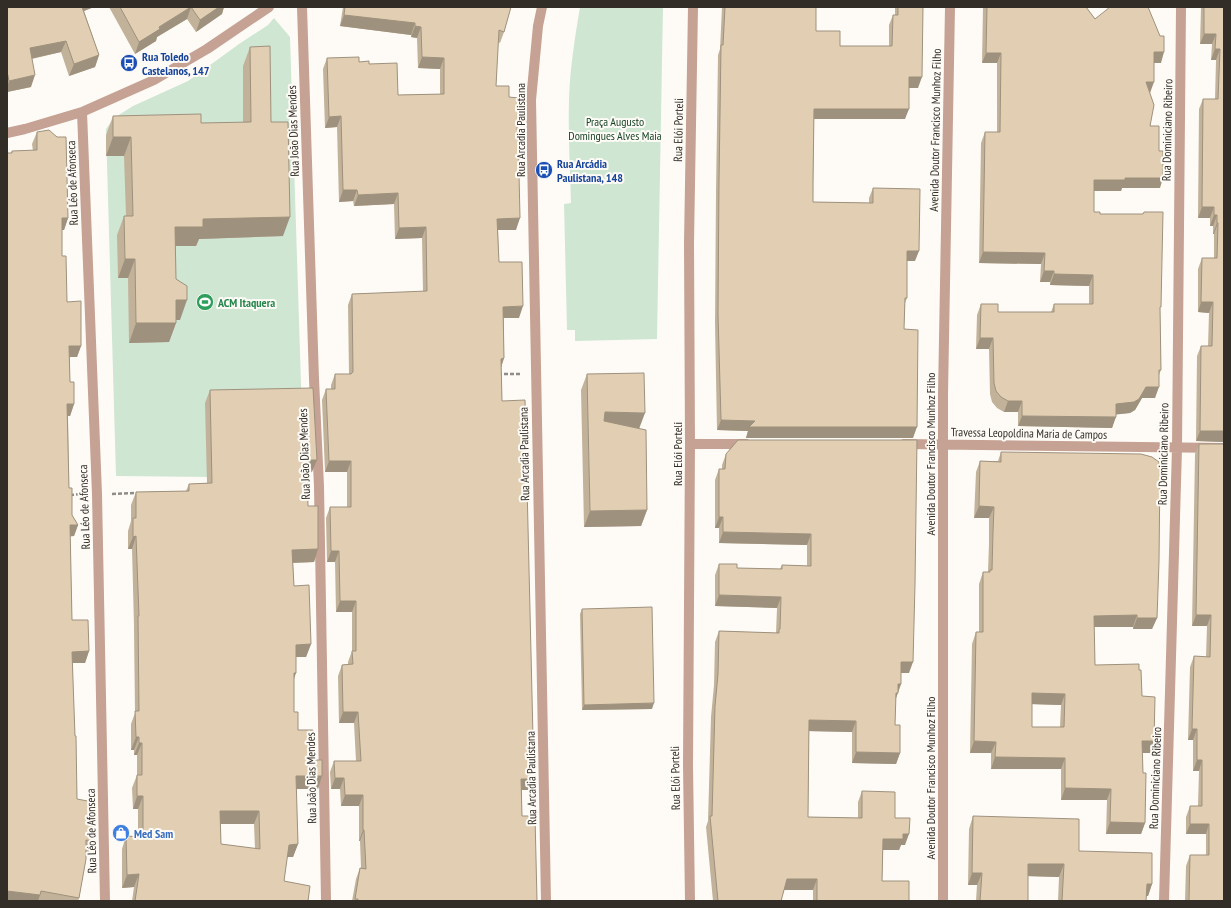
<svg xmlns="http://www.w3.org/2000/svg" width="1231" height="908" font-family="'PT Sans Narrow',sans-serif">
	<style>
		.green { fill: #cfe6d3 }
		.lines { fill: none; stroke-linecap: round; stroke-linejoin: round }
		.path { stroke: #8f8b86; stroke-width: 2.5; stroke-dasharray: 4 2; stroke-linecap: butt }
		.minor { stroke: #c5a293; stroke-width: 10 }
		.wall { fill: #c2b29a; fill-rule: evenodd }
		.shaded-wall { fill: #9e917d }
		.building { fill: #e2cfb3; stroke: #9e917d; fill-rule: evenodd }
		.labels { text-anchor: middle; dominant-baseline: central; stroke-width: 4; stroke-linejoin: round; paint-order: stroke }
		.transit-label { font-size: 12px; font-weight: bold; fill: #164399; stroke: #fefbf7; text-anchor: start }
		.park-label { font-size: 12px; fill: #113f20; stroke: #fefbf7 }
		.street-label { font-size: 12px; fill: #322d26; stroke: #fefbf7 }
		.leisure-label { font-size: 12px; font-weight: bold; fill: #27864d; stroke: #fefbf7; text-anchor: start }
		.shop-label { font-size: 12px; font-weight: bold; fill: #366cbe; stroke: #fefbf7; text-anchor: start }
	</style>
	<rect width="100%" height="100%" fill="#fefbf7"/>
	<path class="green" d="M 580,7 L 663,7 L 657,339 L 575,341 L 575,330 L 567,330 L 564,204 L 571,203 C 570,169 568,134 569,99 C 570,68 575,37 580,7 Z
		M 274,18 L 290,37 L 304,478 L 116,476 L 106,129 L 114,118 L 133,106 L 188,81 L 239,44 L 268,25 Z"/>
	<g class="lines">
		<path class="path" d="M 498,374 L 521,374
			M 112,494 L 137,493
			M 70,495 L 81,494"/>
		<path class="minor" d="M 302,7 L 314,379 L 319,486 L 326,901
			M 542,7 L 538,26 L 531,100 L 546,901
			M 82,112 L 97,494 L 105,901
			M 7,133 L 25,129 L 82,112 L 154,80 L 207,49 L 269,7
			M 690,444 L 746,444
			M 904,444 L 1224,448
			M 690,901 L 688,765 L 690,444 L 689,243 L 693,7
			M 943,901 L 943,394 L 950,7
			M 1164,901 L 1177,448 L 1181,7"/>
	</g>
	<path class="wall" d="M 7,7 L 94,7 L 84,11 L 99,55 L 95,67 L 69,76 L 61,52 L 32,59 L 31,87 L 7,92 Z
		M 109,7 L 224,7 L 222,14 L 196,32 L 187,19 L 157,37 L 156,41 L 135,54 Z
		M 343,7 L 511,7 L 504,32 L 500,43 L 498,42 L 496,86 L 509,97 L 517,130 L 516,230 L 498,230 L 499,262 L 519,318 L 504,318 L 504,358 L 501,368 L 502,401 L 530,790 L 522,790 L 522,816 L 537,901 L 352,901 L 356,879 L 360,868 L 361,868 L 360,841 L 359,841 L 359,806 L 341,806 L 340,789 L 331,789 L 330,772 L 334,761 L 356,761 L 354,723 L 339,723 L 338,676 L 342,665 L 348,664 L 348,662 L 352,651 L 352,612 L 336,612 L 335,562 L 327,562 L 326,518 L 330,507 L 347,507 L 347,472 L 325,472 L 322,400 L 326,389 L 331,389 L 331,385 L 335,374 L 349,374 L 348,305 L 352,294 L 423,292 L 422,238 L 395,239 L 394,204 L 354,206 L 353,201 L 339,202 L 337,127 L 325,128 L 323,69 L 327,58 L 359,62 L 369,64 L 398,95 L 440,94 L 440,69 L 418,68 L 417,38 L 411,37 L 411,35 L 340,26 Z
		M 722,7 L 816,7 L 816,31 L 840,46 L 889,46 L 889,25 L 893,15 L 895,15 L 895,7 L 923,7 L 918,88 L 909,88 L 905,119 L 814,119 L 813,202 L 869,203 L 869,198 L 873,188 L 915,261 L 907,261 L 907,298 L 905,303 L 904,329 L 913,438 L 746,438 L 748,431 L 717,430 L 715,324 L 716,192 L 718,55 L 720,49 Z
		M 983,7 L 1086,7 L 1095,19 L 1161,63 L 1154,63 L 1150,93 L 1150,126 L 1160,188 L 1122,188 L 1121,191 L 1094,191 L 1094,212 L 1100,214 L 1143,214 L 1144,212 L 1160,311 L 1161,370 L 1159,375 L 1155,398 L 1142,398 L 1135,410 L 1130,413 L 1116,414 L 1112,428 L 1018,426 L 1018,412 L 1004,412 L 997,408 L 992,402 L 990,394 L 989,349 L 976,349 L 977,315 L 981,304 L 998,312 L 1051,312 L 1054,304 L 1089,304 L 1089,286 L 1050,285 L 1050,282 L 1040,282 L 1041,264 L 979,263 L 981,143 L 985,132 L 997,132 L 997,63 L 982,63 Z
		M 1201,7 L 1224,7 L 1224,442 L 1196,441 L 1197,356 L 1201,346 L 1208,346 L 1209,313 L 1198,312 L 1198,269 L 1202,258 L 1214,258 L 1214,234 L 1213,234 L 1213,226 L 1210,226 L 1210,218 L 1198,218 L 1199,109 L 1203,99 L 1215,99 L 1216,60 L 1211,60 L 1212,44 L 1200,44 Z
		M 250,47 L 271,122 L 283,236 L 199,239 L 196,246 L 175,246 L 176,279 L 180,320 L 176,320 L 176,323 L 169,342 L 129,343 L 128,278 L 118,278 L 117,235 L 124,216 L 126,216 L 124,156 L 106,156 L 106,135 L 113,116 L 201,123 L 243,123 L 243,66 Z
		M 37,132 L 68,218 L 64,230 L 62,230 L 62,256 L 67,302 L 81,346 L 77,357 L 70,357 L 70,382 L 74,404 L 70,416 L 68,416 L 69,488 L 72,515 L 78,525 L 74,536 L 70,536 L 72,620 L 89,651 L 85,663 L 72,663 L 77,799 L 94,841 L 90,853 L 86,852 L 79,898 L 78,901 L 7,901 L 11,153 L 12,151 L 33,151 L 32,144 Z
		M 587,374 L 639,429 L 638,429 L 647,510 L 641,526 L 584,527 L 581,390 Z
		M 210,390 L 312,472 L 307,473 L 308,506 L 318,549 L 314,562 L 293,563 L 294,586 L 311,644 L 306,657 L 296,657 L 294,679 L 294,712 L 298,730 L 322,776 L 318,789 L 296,789 L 298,844 L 293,857 L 287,857 L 284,881 L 308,901 L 132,901 L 134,887 L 122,888 L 122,849 L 126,836 L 138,837 L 138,809 L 133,809 L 132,788 L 137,775 L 137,755 L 134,755 L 134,750 L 131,750 L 131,724 L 135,713 L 134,629 L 134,626 L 132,549 L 128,549 L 128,531 L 131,521 L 131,505 L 136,492 L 186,491 L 189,484 L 207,483 L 205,403 ZM 221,824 L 254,824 L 255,849 L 221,844 Z
		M 917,440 L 909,673 L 901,673 L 901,684 L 895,700 L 895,725 L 900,753 L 896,764 L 852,763 L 852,732 L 809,731 L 808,817 L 858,818 L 858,802 L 862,791 L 895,818 L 905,845 L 901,845 L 899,850 L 883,850 L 882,881 L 909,901 L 813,901 L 813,890 L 784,890 L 781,901 L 713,901 L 706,827 L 708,821 L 711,717 L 714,685 L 715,642 L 719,631 L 776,633 L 777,608 L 715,606 L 715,575 L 719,564 L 737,568 L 780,569 L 782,565 L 807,566 L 807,545 L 719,543 L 719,528 L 715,528 L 715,480 L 719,469 L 722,469 L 722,465 L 726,454 Z
		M 1199,444 L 1224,444 L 1224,901 L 1185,901 L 1186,866 L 1190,855 L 1206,855 L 1206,834 L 1186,834 L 1186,817 L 1190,806 L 1198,806 L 1199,771 L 1193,771 L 1193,740 L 1188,740 L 1190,667 L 1194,656 L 1206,657 L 1207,626 L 1192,626 L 1195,454 Z
		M 1001,452 L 1157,618 L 1152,629 L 1133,629 L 1133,627 L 1094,627 L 1095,665 L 1139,670 L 1142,696 L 1150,753 L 1142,753 L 1145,823 L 1141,834 L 1106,834 L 1107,800 L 1061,800 L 1061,769 L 991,769 L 991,753 L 970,753 L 972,644 L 976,632 L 979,632 L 979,584 L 983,572 L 988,572 L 989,543 L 989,518 L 974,518 L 976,472 L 980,461 L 998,461 ZM 1032,704 L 1061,705 L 1060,727 L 1032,727 Z
		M 582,609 L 652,709 L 582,710 L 580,614 Z
		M 973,816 L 1079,851 L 1152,884 L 1148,896 L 1146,896 L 1146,901 L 1058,901 L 1059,877 L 1028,876 L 1028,901 L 976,901 L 977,885 L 968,885 L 969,829 Z"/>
	<path class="shaded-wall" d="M 79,7 L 94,7 L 76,14 Z
		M 191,7 L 187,19 L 157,37 L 156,41 L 135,54 L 139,42 L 159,27 Z
		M 219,7 L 224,7 L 222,14 L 196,32 L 200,20 Z
		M 344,15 L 415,23 L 411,35 L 340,26 Z
		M 415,26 L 421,27 L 417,38 L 411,37 Z
		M 1204,34 L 1216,34 L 1212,44 L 1200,44 Z
		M 66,41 L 61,52 L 25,60 L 30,48 Z
		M 1215,49 L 1220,49 L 1216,60 L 1211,60 Z
		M 1154,52 L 1164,52 L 1161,63 L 1151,63 Z
		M 986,53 L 1001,53 L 997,63 L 982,63 Z
		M 99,55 L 95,67 L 69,76 L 74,64 Z
		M 422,57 L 444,58 L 440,69 L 418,68 Z
		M 35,75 L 31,87 L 7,92 L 7,87 L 9,81 Z
		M 909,77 L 922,77 L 918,88 L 905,88 Z
		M 1146,82 L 1154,82 L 1150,93 Z
		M 814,109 L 909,109 L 905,119 L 811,119 Z
		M 341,116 L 337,127 L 325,128 L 329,117 Z
		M 113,137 L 131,137 L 124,156 L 106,156 Z
		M 1125,178 L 1163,178 L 1160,188 L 1122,188 L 1121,191 L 1090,191 L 1094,180 Z
		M 343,190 L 357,190 L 353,201 L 339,202 Z
		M 398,193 L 394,204 L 354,206 L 358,195 Z
		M 1202,207 L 1214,207 L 1210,218 L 1198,218 Z
		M 1214,215 L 1217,215 L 1213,226 L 1210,226 Z
		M 290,217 L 283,236 L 199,239 L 196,246 L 168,246 L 175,227 L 203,219 Z
		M 62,218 L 68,218 L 64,230 L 57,230 Z
		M 520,218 L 516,230 L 493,230 L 497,219 Z
		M 1217,223 L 1218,223 L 1214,234 L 1213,234 Z
		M 426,227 L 422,238 L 395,239 L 399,228 Z
		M 907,251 L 919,251 L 915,261 L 903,261 Z
		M 983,252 L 1045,253 L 1041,264 L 979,263 Z
		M 125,259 L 135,259 L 128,278 L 118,278 Z
		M 1044,271 L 1054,271 L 1050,282 L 1040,282 Z
		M 1054,274 L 1093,275 L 1089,286 L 1050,285 Z
		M 176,300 L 187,300 L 180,320 L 169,320 Z
		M 1201,302 L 1213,302 L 1209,313 L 1198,312 Z
		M 523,306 L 519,318 L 499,318 L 503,307 Z
		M 136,323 L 176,323 L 169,342 L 129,343 Z
		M 980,338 L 993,338 L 989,349 L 976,349 Z
		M 69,346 L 81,346 L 77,357 L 65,357 Z
		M 504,358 L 500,370 L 501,359 Z
		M 1146,387 L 1159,387 L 1155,398 L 1142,398 L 1135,410 L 1130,413 L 1112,415 L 1116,404 Z
		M 1008,401 L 1022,401 L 1018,412 L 1004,412 Z
		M 67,404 L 74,404 L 70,416 L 63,416 Z
		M 605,412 L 645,413 L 639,429 L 599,428 Z
		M 1022,416 L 1116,417 L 1112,428 L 1018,426 Z
		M 721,420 L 755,421 L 917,427 L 913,438 L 746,438 L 748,431 L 717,430 Z
		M 1200,431 L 1224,431 L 1224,442 L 1196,441 Z
		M 307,460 L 317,460 L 312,472 L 302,473 Z
		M 329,461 L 351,461 L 347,472 L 325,472 Z
		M 979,506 L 994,507 L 989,518 L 974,518 Z
		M 647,510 L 641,526 L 584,527 L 590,511 Z
		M 719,517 L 723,517 L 719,528 L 715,528 Z
		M 70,525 L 78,525 L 74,536 L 66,537 Z
		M 723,532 L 811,534 L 807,545 L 719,543 Z
		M 136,536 L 132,549 L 128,549 L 133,537 Z
		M 318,549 L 314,562 L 287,563 L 292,550 Z
		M 331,551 L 339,551 L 335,562 L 327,562 Z
		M 719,595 L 781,597 L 777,608 L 715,606 Z
		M 340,601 L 356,601 L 352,612 L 336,612 Z
		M 1137,615 L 1133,627 L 1090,627 L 1094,616 Z
		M 1196,615 L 1211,615 L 1207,626 L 1192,626 Z
		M 1137,618 L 1157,618 L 1152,629 L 1133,629 Z
		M 311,644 L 306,657 L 291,657 L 296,645 Z
		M 89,651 L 85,663 L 68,663 L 72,652 Z
		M 901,662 L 913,662 L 909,673 L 897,673 Z
		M 294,673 L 296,673 L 292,685 Z
		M 898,684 L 901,684 L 894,704 L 892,704 Z
		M 1032,693 L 1065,694 L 1061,705 L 1028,704 Z
		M 654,703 L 652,709 L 582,710 L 584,705 Z
		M 343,712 L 358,712 L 354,723 L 339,723 Z
		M 809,720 L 856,721 L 852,732 L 805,731 Z
		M 1192,729 L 1197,729 L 1193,740 L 1188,740 Z
		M 136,737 L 139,737 L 134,750 L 131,750 Z
		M 974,741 L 996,742 L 991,753 L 970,753 Z
		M 1142,741 L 1154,741 L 1150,753 L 1138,753 Z
		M 139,743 L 142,743 L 137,755 L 134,755 Z
		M 856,752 L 900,753 L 896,764 L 852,763 Z
		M 995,757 L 1065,758 L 1061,769 L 991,769 Z
		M 1197,760 L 1202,760 L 1199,771 L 1193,771 Z
		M 296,776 L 322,776 L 318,789 L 291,789 Z
		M 335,778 L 344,778 L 340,789 L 331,789 Z
		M 521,779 L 534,779 L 530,790 L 517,790 Z
		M 1065,788 L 1111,789 L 1107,800 L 1061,800 Z
		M 345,795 L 363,795 L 359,806 L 341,806 Z
		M 137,796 L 143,796 L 138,809 L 133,809 Z
		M 220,811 L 259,811 L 254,824 L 216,824 Z
		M 1110,822 L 1145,823 L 1141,834 L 1106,834 Z
		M 1190,824 L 1209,824 L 1206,834 L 1186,834 Z
		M 363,830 L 364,830 L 360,841 L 359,841 Z
		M 903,834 L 909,834 L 905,845 L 901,845 L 899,850 L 879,850 L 883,839 Z
		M 298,844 L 293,857 L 285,857 L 289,845 Z
		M 1028,864 L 1064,864 L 1059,877 L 1024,876 Z
		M 972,873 L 982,873 L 977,885 L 968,885 Z
		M 139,874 L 134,887 L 122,888 L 127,875 Z
		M 787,879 L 817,879 L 813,890 L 783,890 Z
		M 1147,884 L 1152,884 L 1148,896 L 1142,896 Z
		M 7,891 L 40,895 L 38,901 L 7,901 Z"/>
	<path class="building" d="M 7,7 L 82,7 L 99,55 L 74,64 L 66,41 L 30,48 L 35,75 L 9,81 L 7,71 Z
		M 120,7 L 219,7 L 200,20 L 191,7 L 159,27 L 160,29 L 139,42 Z
		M 345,7 L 511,7 L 504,32 L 499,30 L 496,86 L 509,86 L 509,97 L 518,98 L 517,130 L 518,130 L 520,218 L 497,219 L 499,262 L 522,262 L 523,306 L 503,307 L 504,358 L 501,359 L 502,401 L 525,400 L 534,779 L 521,779 L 522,816 L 535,816 L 537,901 L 358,901 L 358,899 L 355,899 L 360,868 L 366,869 L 364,830 L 363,830 L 363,795 L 345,795 L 344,778 L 335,778 L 334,761 L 361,761 L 358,712 L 343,712 L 342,665 L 353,664 L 352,651 L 356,651 L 356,601 L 340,601 L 339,551 L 331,551 L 330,507 L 351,507 L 351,461 L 329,461 L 326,389 L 335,389 L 335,374 L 351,374 L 353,372 L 352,294 L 427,291 L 426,227 L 399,228 L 398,193 L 358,195 L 357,190 L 343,190 L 341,116 L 329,117 L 327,58 L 359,57 L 359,62 L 369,61 L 369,64 L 397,63 L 398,95 L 444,94 L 444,58 L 422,57 L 421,27 L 415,26 L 415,23 L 344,15 Z
		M 725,7 L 816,7 L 816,31 L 840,31 L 840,46 L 892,46 L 893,15 L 898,15 L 898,7 L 923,7 L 922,77 L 909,77 L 909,109 L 814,109 L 813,181 L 813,202 L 873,203 L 873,188 L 920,189 L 919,251 L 907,251 L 907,298 L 905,298 L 904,329 L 918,330 L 917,427 L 749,427 L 755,421 L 721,420 L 718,314 L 719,182 L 721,45 L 723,45 Z
		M 987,7 L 1086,7 L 1095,19 L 1110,7 L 1148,7 L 1160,36 L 1164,36 L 1164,52 L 1154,52 L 1154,82 L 1146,82 L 1154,105 L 1150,126 L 1159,126 L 1159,151 L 1163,151 L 1163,178 L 1125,178 L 1125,180 L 1094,180 L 1094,212 L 1100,212 L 1100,214 L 1143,214 L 1144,212 L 1163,212 L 1161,307 L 1160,307 L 1161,370 L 1159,370 L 1159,387 L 1146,387 L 1139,399 L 1134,402 L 1116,404 L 1116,417 L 1022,416 L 1022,401 L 1008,401 L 1001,397 L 996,391 L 994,383 L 993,338 L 980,338 L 981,304 L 998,304 L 998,312 L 1054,312 L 1054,304 L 1093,304 L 1093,275 L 1054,274 L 1054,271 L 1044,271 L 1045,253 L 983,252 L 985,132 L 1000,132 L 1001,53 L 986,53 Z
		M 1204,7 L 1224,7 L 1224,431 L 1200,431 L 1201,346 L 1212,346 L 1213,302 L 1201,302 L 1202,258 L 1217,258 L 1218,223 L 1217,223 L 1217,215 L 1214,215 L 1214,207 L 1202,207 L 1203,99 L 1218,99 L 1220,49 L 1215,49 L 1216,34 L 1204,34 Z
		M 270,46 L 271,122 L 288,122 L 290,217 L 203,219 L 203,227 L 175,227 L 176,279 L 187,286 L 187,300 L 176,300 L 176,323 L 136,323 L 135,259 L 125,259 L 124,216 L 133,216 L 131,137 L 113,137 L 113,116 L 201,114 L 201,123 L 251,122 L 250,47 Z
		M 49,130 L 57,137 L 66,137 L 68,218 L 62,218 L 62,256 L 66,256 L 67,302 L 81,301 L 81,346 L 69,346 L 70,382 L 74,382 L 74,404 L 67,404 L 69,488 L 72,488 L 72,515 L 78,525 L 70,525 L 72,620 L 88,620 L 89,651 L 72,652 L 75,736 L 76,736 L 77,799 L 93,802 L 94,841 L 86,840 L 86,859 L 79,898 L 41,891 L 40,895 L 7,891 L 7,153 L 12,153 L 12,151 L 37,150 L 37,132 Z
		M 644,373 L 645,413 L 605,412 L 604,421 L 646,430 L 647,510 L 590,511 L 587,374 Z
		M 313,388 L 317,460 L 307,460 L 308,506 L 318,506 L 318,549 L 292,550 L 294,586 L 309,585 L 311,644 L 296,645 L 296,673 L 294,673 L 294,712 L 298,712 L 298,730 L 313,730 L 314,760 L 322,760 L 322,776 L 296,776 L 298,844 L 289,845 L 284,881 L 310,886 L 308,901 L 135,901 L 139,874 L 127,875 L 126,836 L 143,837 L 143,796 L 137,796 L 137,775 L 142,775 L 142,743 L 139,743 L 139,737 L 136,737 L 135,711 L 139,711 L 138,616 L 139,616 L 136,536 L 133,537 L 133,518 L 136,518 L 136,492 L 189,491 L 189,484 L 212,483 L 210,390 ZM 220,811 L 259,811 L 260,849 L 221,844 Z
		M 738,440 L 917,440 L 915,584 L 913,662 L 901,662 L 901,684 L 898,684 L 898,693 L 896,693 L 895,725 L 900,725 L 900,753 L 856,752 L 856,721 L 809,720 L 808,817 L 862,818 L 862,791 L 895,792 L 895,818 L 910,818 L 909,834 L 903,834 L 903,839 L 883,839 L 882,881 L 909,881 L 909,901 L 817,901 L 817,879 L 787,879 L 781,901 L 718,901 L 710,816 L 712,816 L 715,706 L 718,674 L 719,631 L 779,633 L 779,629 L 780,629 L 781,597 L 719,595 L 719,564 L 737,564 L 737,568 L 782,569 L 782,565 L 811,566 L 811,534 L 723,532 L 723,517 L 719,517 L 719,469 L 725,469 L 726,454 Z
		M 1199,444 L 1224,444 L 1224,901 L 1189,901 L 1190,855 L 1209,855 L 1209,824 L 1190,824 L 1190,806 L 1202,806 L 1202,760 L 1197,760 L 1197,729 L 1192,729 L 1194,656 L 1210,657 L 1211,615 L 1196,615 Z
		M 1001,452 L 1141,454 L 1152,457 L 1159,462 L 1160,469 L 1159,561 L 1157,618 L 1137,618 L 1137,615 L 1094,616 L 1095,665 L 1139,664 L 1139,670 L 1141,670 L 1142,696 L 1155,697 L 1154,741 L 1142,741 L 1143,773 L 1146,773 L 1145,823 L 1110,822 L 1111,789 L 1065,788 L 1065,758 L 995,757 L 996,742 L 974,741 L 976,632 L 983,632 L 983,572 L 990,572 L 990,570 L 992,570 L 993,532 L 994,507 L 979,506 L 980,461 L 1001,462 ZM 1032,693 L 1065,694 L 1064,727 L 1032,727 Z
		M 652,607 L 654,703 L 584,705 L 582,609 Z
		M 973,816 L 1079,819 L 1079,851 L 1152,853 L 1152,884 L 1147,884 L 1146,901 L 1062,901 L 1064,864 L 1028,864 L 1028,901 L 980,901 L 982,873 L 972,873 Z"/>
	<defs>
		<symbol id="bus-disc" viewBox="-11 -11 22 22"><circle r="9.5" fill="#1a4fb4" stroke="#fefbf7"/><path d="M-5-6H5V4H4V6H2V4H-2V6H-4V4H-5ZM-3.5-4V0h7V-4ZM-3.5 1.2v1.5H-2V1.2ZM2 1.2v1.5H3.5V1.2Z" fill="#fff"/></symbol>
		<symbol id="stadium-disc" viewBox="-11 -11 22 22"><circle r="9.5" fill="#2e9e5b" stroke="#fefbf7"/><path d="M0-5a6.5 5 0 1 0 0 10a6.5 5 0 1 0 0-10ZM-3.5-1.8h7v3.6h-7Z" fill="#fff"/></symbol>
		<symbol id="shop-disc" viewBox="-11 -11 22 22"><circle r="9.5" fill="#3f7fe0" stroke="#fefbf7"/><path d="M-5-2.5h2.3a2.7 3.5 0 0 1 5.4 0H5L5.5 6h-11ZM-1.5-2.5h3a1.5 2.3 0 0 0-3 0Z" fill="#fff"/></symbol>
	</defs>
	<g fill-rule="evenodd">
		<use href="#bus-disc" x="119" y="53" width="20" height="20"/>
		<use href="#bus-disc" x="534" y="160" width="20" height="20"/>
		<use href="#stadium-disc" x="195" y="292" width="20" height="20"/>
		<use href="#shop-disc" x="111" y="823" width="20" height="20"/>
	</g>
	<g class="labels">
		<g class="transit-label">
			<text x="142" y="56">Rua Toledo<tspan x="142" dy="14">Castelanos, 147</tspan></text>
			<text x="557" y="163">Rua Arcádia<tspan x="557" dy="14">Paulistana, 148</tspan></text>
		</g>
		<g class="park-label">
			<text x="615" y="121">Praça Augusto<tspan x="615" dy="14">Domingues Alves Maia</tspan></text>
		</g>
		<g class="street-label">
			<text transform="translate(520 130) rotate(-90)">Rua Arcadia Paulistana</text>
			<text transform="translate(678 130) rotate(-89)">Rua Elói Porteli</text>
			<text transform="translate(935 130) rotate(-89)">Avenida Doutor Francisco Munhoz Filho</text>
			<text transform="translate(1167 130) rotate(-89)">Rua Dominiciano Ribeiro</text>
			<text transform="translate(293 131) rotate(-92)">Rua João Dias Mendes</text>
			<text transform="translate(72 183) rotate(-92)">Rua Léo de Afonseca</text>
			<text transform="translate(1029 433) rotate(1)">Travessa Leopoldina Maria de Campos</text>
			<text transform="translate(304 454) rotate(-92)">Rua João Dias Mendes</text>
			<text transform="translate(524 454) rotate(-91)">Rua Arcadia Paulistana</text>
			<text transform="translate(677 454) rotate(-90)">Rua Elói Porteli</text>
			<text transform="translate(930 454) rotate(-90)">Avenida Doutor Francisco Munhoz Filho</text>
			<text transform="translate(1163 454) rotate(-89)">Rua Dominiciano Ribeiro</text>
			<text transform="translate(84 507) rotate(-92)">Rua Léo de Afonseca</text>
			<text transform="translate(311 778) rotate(-91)">Rua João Dias Mendes</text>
			<text transform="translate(531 778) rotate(-91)">Rua Arcadia Paulistana</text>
			<text transform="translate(675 778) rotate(-91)">Rua Elói Porteli</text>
			<text transform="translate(930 778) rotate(-90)">Avenida Doutor Francisco Munhoz Filho</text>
			<text transform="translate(1155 778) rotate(-88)">Rua Dominiciano Ribeiro</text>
			<text transform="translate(91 831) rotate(-91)">Rua Léo de Afonseca</text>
		</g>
		<g class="leisure-label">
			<text x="218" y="302">ACM Itaquera</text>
		</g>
		<g class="shop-label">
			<text x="134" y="833">Med Sam</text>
		</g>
	</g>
	<rect width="1231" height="908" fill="none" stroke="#322d26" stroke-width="16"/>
</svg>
